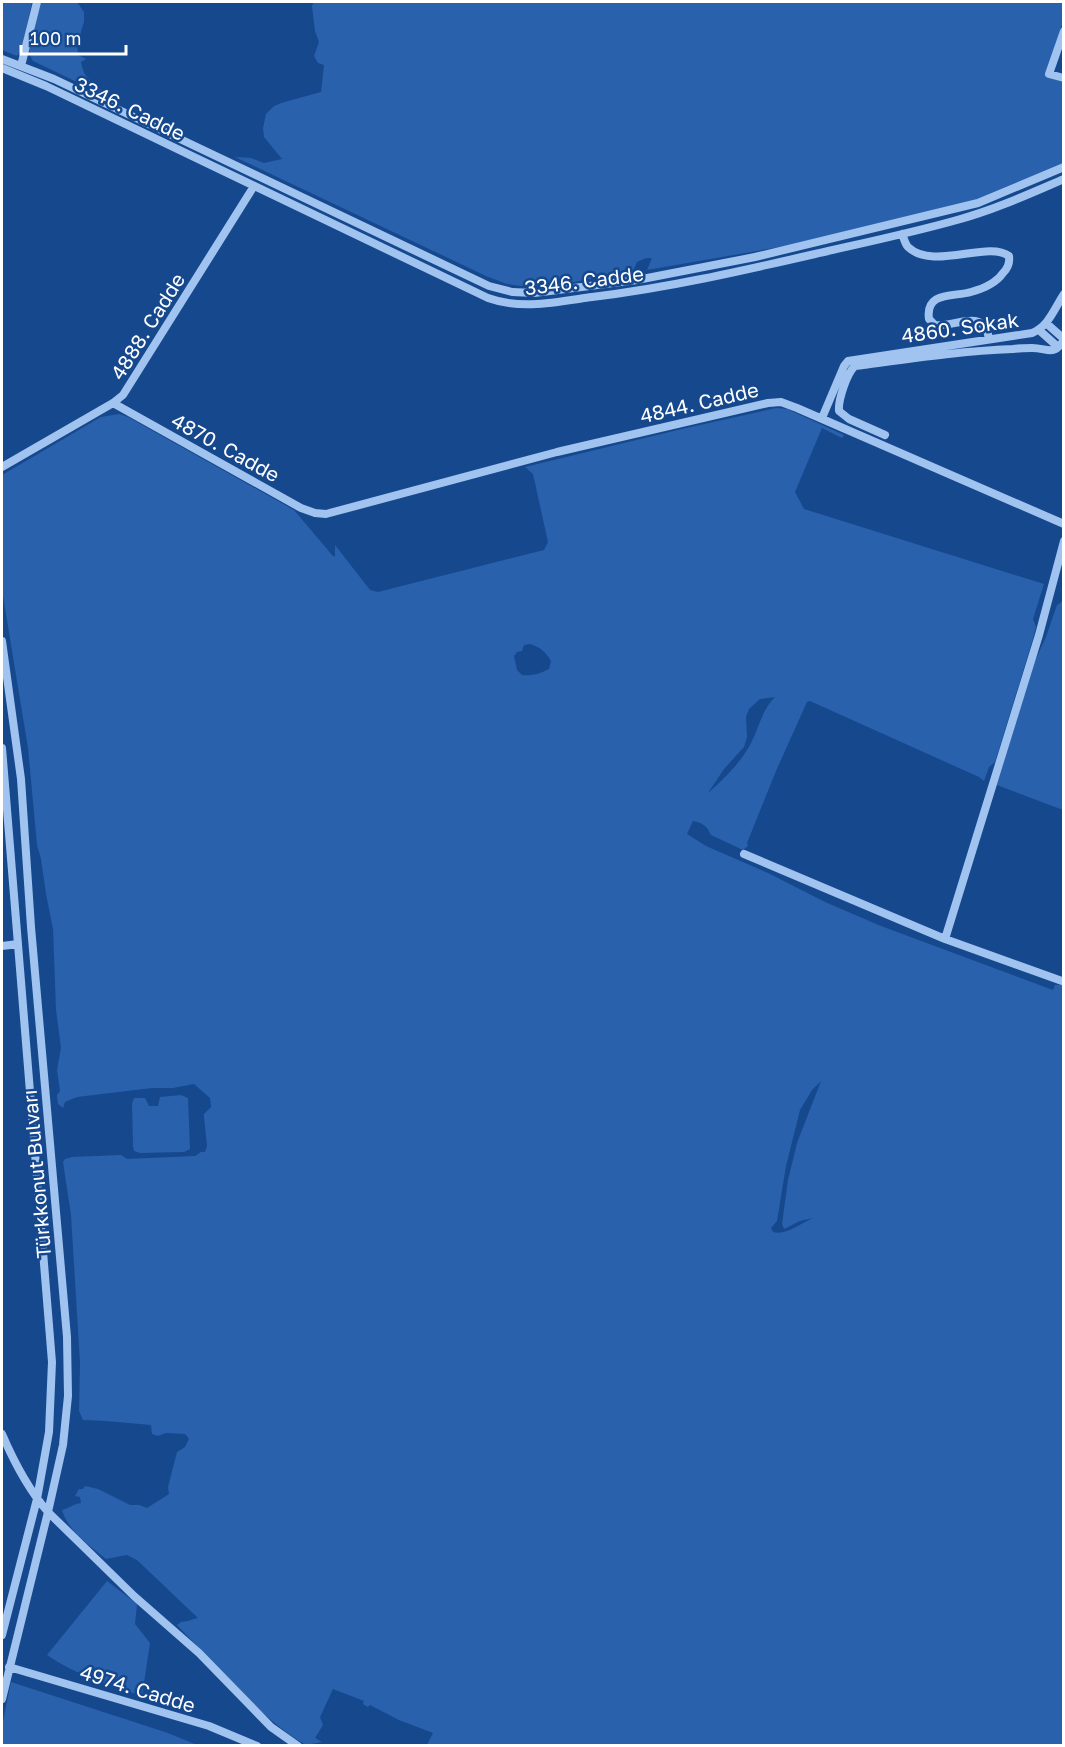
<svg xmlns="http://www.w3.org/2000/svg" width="1065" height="1747" font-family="'Golos Text',sans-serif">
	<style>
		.green { fill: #2961ac; fill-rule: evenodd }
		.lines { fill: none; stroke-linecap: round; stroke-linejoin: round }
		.minor { stroke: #a1c3ef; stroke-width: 8 }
		.labels { text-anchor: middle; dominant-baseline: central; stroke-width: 5; stroke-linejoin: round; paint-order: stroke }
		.street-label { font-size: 20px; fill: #fff; stroke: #16488e }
	</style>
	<rect width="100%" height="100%" fill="#16488e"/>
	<path class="green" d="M 2,2 L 32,2 L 22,49 L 17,56 L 2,50 Z
		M 40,2 L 77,2 L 84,12 L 84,22 L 77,45 L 78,55 L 86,59 L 81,62 C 84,80 93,82 105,93 L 102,94 L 33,61 L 29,54 L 30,47 Z
		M 314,2 L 1063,2 L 1063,22 L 1045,76 L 1063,81 L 1063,168 L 995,197 L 837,237 L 647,270 L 652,258 L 646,258 L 637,262 L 633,271 C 596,277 539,293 504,283 C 498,281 492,278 486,276 L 235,157 L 251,158 L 264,163 L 282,159 L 264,137 L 263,128 L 266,114 L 274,106 L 281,103 L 321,92 L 324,65 L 318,63 L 314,56 L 319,42 L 315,31 L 312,6 Z
		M 776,408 L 787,409 L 844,435 L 842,438 L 822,428 L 795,492 L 804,509 L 1044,584 L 1033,619 L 1036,627 L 1032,642 L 995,762 L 989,767 L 984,781 L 979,777 L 810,701 L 807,702 L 776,771 L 747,843 L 748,846 L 743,850 L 711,835 C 707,826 703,823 693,821 L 687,834 L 706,846 L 768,873 L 825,902 L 881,926 L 1053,990 L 1055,985 L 1063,985 L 1063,1745 L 427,1745 L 433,1733 L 399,1720 L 370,1705 L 368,1707 L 363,1704 L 364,1701 L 333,1689 L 320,1717 L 323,1725 L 315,1738 L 322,1742 L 306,1745 C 256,1715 218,1667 177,1625 L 181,1622 C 186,1622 193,1619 198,1618 L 137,1560 L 127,1555 L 106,1559 C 90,1546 68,1531 62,1510 C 69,1508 73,1504 81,1503 L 80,1497 L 75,1496 L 79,1489 L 83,1489 L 85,1486 L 98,1489 L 130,1505 L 139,1505 L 147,1508 L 169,1494 L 168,1487 L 177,1452 L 185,1447 L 189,1439 L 185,1434 L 166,1433 L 158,1436 L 152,1434 L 151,1425 L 106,1421 L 83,1420 L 79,1411 L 80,1363 L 71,1215 L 63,1162 L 65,1159 L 72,1157 L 121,1155 L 127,1159 L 195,1156 L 201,1152 L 205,1152 L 207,1146 L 204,1117 L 204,1114 L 211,1107 L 210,1098 L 194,1084 L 173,1088 L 152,1088 L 77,1097 L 65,1102 L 63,1108 L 58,1104 L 57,1095 L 60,1091 L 57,1070 L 61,1048 L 56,1010 L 53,929 L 46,894 L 41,859 L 37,845 L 28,748 L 2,590 L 2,475 L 101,417 L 119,414 L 128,417 L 294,510 L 332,555 L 335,557 L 335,545 L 370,590 L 378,592 L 544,550 L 548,542 L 533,474 L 525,467 L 682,429 ZM 530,644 C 540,647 546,652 551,661 L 549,669 C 539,674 533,676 522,675 L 517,670 L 514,656 L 517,652 L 522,651 L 524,645 ZM 775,697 C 762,710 759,727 751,743 C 743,760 722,781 708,793 L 724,769 L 744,747 L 747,737 L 746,717 L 749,709 L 760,699 ZM 821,1081 L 797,1143 L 788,1180 L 782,1224 L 784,1229 L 800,1221 L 813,1218 C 801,1223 786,1236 773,1232 L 771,1228 L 777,1221 L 786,1166 L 800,1110 L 812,1090 Z
		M 1063,601 L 1063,810 L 997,785 L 1032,667 L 1046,637 L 1057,605 Z
		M 181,1095 L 188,1098 L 190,1149 L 184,1152 L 140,1153 L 134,1151 L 133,1146 L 132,1104 L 134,1098 L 145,1098 L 149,1106 L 158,1106 L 160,1097 Z
		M 107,1581 L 137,1604 L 135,1624 L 150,1643 L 142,1696 C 110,1685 75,1675 47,1655 Z
		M 11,1682 L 168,1733 L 197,1745 L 2,1745 L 2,1726 Z"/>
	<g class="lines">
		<path class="minor" d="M 1064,31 L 1049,74 L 1064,78
			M 2,59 L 54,79 L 489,286 L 512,292 L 534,293 L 637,280 L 755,257 L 978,203 L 1064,167
			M 21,66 L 37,2
			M 2,68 L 46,86 L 488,298 C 521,310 557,302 592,297 C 667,288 741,271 815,254 C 863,243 911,233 957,220 C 994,210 1029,194 1064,179
			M 902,234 C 904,238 905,244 908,247 C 933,271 988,240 1009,256 C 1010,263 1008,268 1003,273 C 996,283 982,289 971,292 C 954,297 925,291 929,319 L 935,325 C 955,328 984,306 989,339
			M 1046,323 L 1064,339
			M 1039,330 L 1058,347
			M 113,403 L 301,508 L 315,513 L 326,514 L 557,452 L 768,403 L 781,402 L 797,408 L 1064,524
			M 822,418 L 844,366 L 848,361 L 1032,333 C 1049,326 1054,309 1064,294
			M 885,435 L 849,419 L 839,411 C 838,400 847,373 855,366 C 908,359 960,351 1013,349 C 1019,348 1026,348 1032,348 C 1048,348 1053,357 1064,340
			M 2,467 L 113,403 L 123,395 L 254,186
			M 2,641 L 21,779 L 31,927 L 67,1337 L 68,1396 L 63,1445 L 48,1512 L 2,1699
			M 2,748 L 52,1362 L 49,1432 L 37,1499 L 2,1635
			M 744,854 L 945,939 L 1062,981
			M 945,939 L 1039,635 L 1064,541
			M 2,946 L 18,944
			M 2,1434 C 14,1462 28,1489 48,1512 L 134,1596 L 199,1653 L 271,1727 L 298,1746
			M 9,1667 L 209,1726 L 257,1746"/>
	</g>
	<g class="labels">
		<g class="street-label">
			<text transform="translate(130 108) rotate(26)">3346. Cadde</text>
			<text transform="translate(584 280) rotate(-7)">3346. Cadde</text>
			<text transform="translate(147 326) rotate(-58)">4888. Cadde</text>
			<text transform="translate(960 327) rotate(-8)">4860. Sokak</text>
			<text transform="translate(699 402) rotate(-13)">4844. Cadde</text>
			<text transform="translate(226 447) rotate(29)">4870. Cadde</text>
			<text transform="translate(36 1174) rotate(-95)">Türkkonut Bulvarı</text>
			<text transform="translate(138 1688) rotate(17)">4974. Cadde</text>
		</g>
	</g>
	<rect width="1065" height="1747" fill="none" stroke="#ffffff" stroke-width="6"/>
	<path d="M21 45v9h105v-9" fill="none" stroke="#ffffff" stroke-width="3"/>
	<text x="30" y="45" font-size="18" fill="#ffffff" stroke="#16488e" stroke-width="4.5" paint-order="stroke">100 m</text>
</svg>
